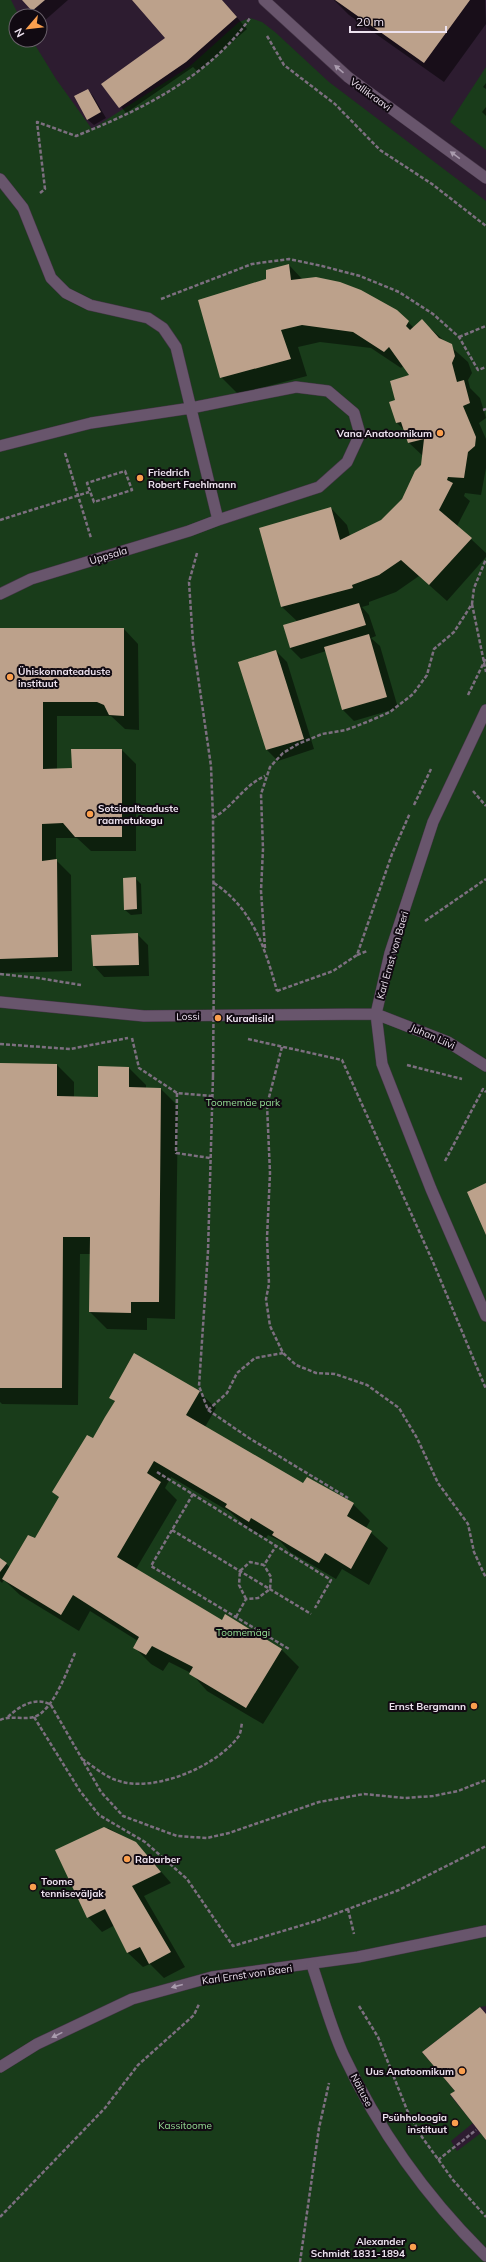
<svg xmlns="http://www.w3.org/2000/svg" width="486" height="2262" font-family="Mulish,sans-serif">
<rect width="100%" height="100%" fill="#2d1c30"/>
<path fill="#193c1a" d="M0,0H11L19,16H16V40H32L56,79L92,129L189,67L239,22L250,18L262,22L275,32L329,82L486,201V2006L480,2007L422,2052L455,2091L450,2095L473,2123L451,2141L457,2151L481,2133L486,2140V2262H0Z
M486,67V150L450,122Z"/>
<path fill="#0007" d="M23,0H68L43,22Z
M133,0H222L247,29L198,72L193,67L126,113L103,84L167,38Z
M334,0H485L486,24L444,82L349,15Z
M486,83V89L483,87Z
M88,90L93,96L106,118L94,125L88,120L75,97Z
M486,107V116L482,112Z
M289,265L303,280L396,310L414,328L422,321L468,362L472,373L468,380L470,388L480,398L486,418L479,423L486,439V468L481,495L465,493L464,496L470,501L457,526L486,553V557L447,601L419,576L396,592L369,602V605L362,607L369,615L376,636L371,638L380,646L398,708L354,721L343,710L326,651L301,659L290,648L284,626L298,622L282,607L331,508L347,525L350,536L381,521L403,499L422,465L423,456L408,442L405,431L397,423L396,400L410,376L403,366L401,368L371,348L320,342L298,347L307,376L238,394L221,377L267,280Z
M0,629H124L138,644L139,730L125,729L111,716H57V770L73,769L122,750L136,764V851H91L77,838H56V860L71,875L72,971L0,973Z
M276,651L287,662L314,749L278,761L267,750L240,663Z
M135,878L141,884L142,914L131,915L125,910Z
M137,934L148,945L149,976L104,977L94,966L92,936Z
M0,1064L57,1065L74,1082V1098H99L129,1068L146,1085V1089H161L178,1106L175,1319L147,1318V1330L107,1329L90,1312L91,1254H80L78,1405L2,1404L0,1402Z
M199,1392L216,1408L205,1427L303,1485L353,1504L370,1521L366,1528L388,1548L369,1585L342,1569L336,1579L290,1552L280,1541L268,1535L266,1538L243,1524L230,1512L171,1477L165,1488L177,1500L136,1569L223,1621L225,1615L282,1650L299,1667L263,1724L207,1691L191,1673L169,1662L163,1671L151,1664L134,1647L138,1641L90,1611L79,1631L20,1595L4,1580L2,1583L0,1581V1559L10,1567L35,1540L60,1498L53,1492L93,1439L115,1402L111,1397Z
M108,1828L136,1843L171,1883L144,1896L185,1967L164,1978L150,1964L143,1967L128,1953L115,1925L102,1932L88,1917L105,1830Z"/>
<path fill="#bca18b" d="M22,0H45L32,11Z
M132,0H222L237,17L186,62L119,108L101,84L165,38Z
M335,0H470L424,63Z
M88,89L101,112L87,120L74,96Z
M289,264L291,280L316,277L340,282L361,290L397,310L409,321L406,326L410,330L422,319L439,338L452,344L455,356L452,363L457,382L464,380L470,403L463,406L476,437L475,446L468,452L464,478L448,477L447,480L453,483L439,510L472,538L429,585L401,560L379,575L352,585L353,588L281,607L259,528L331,507L340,540L381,520L402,499L415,471L421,465L424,439L408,443L401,422L396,423L389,402L395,400L390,381L409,375L389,347L384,352L353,332L302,325L281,330L291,359L220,378L198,300L266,279V270Z
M359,603L366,625L290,648L283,625Z
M0,628H124V716L109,715L104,705L97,702H43V769L72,768L71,749H122V837H75L63,823L42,824V861L57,859L58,957L0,959Z
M369,634L387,697L342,710L324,647Z
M276,650L304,739L266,750L238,662Z
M136,877L137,909L124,910L123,878Z
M138,933L139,965L93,966L91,935Z
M0,1063L57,1064V1096L98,1097V1066L129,1067V1087L161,1088L159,1302H131V1313L89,1312L90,1237H63L62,1388H0Z
M486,1183V1235L467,1192Z
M134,1353L200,1391L186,1415L303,1483L307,1477L354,1503L347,1516L372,1531L351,1569L325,1553L319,1563L272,1535L274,1532L251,1518L249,1522L225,1507L227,1504L154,1461L147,1473L161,1482L117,1557L222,1620L225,1614L282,1649L246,1708L189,1674L193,1667L152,1646L146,1655L133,1648L139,1637L73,1595L61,1615L2,1579L28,1535L35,1538L59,1497L52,1492L87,1435L93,1438L105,1417L115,1401L109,1398Z
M0,1558L7,1563L0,1572Z
M104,1827L136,1842L161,1872L132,1886L171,1952L149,1964L140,1947L127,1953L105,1909L87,1918L55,1850Z
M480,2007L486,2014V2140L450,2094L455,2091L422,2052Z"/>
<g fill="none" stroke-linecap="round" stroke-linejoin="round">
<defs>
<path id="service" d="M0,179L23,208L51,278L66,293L90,305L148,318L163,328L176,347L218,520
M0,446L91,423L191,408L296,387L328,391L354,413L360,434L347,462L319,487L218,520L189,531L31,579L0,594"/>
<path id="minor" d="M264,0L348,77L486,178
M486,710L433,822L390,953L376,1014L382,1064L431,1189L486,1316
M0,1002L144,1016L376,1014L448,1042L486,1066
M0,2067L37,2044L132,1999L212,1977L358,1957L486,1931"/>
<path id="tertiary" d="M312,1965C322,1994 330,2025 343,2054C378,2129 427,2198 486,2256"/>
</defs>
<use href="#service" stroke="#453647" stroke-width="12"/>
<use href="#minor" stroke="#453647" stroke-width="12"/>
<use href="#tertiary" stroke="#453647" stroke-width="12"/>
<path stroke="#7d6f80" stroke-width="2.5" stroke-dasharray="4 2" stroke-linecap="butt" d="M267,36L284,65L335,104L380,150L432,184L486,226
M40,193L45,189L37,122L76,136C141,110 209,77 250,18
M161,299L252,264L289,259L322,266L360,276L399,292L433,314L459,337L478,370L486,367
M459,337L486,326
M483,410L486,409
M65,453L91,538
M125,471L132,490L94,502L87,483Z
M0,520L89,492
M197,553L189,582L193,642L211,766L213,818L214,960
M472,604L486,672
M468,695L486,658
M473,791L486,806
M414,805L431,769
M213,818C233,807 244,785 265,776
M214,883C253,909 265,948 277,991
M425,921L486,879
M265,948L261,891L263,849L261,794L270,767L283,753L298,744L322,734L346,730L367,722L390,712L413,694L427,675L434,649L454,632L472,604L474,588L486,559
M357,955L367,951
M0,974L38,978L81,985
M277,991L333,971L357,955L392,854L410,813
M132,1038L139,1068L177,1093L213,1096
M248,1039L342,1060L433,1262L486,1389
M0,1044L70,1049L128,1038
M282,1047L267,1105L270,1173L267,1238L269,1284L266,1299L270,1326L283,1353L296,1365L316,1373L335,1374L367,1385L399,1408L417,1438L438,1483L468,1524L474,1552L486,1578
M407,1065L462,1079
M213,1076L208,1251L199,1386L208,1410L249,1438L348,1498
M177,1093L176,1153L210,1158
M445,1161L483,1089L486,1092
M208,1410L227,1393L237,1373L255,1358L283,1353
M157,1472L331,1580L315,1608
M193,1494L151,1566L289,1649
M172,1530L311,1614
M246,1599L239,1585L240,1571L250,1562L264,1565L276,1546
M236,1617L246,1599L258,1598L270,1589L271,1577L264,1565
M8,1717C19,1706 36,1696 51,1705L101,1792L123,1816L177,1836L207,1838L229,1833L319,1802L364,1794L405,1798L433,1796L458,1791L486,1780
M34,1717L80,1791L99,1815L145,1842L187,1879L233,1946L316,1921L399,1890L486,1846
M0,1720C11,1715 22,1720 34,1717C53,1711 67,1671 75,1653
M82,1759C93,1766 104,1776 116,1780C152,1794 216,1767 238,1737C241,1734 241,1727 242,1723
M348,1909L354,1934
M359,2006L378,2037L407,2110L422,2137L453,2180L486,2217
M438,2160L476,2130
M0,2217L105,2108L138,2065L194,2015L199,2004
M300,2262L319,2128L329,2083"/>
<use href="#service" stroke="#68556c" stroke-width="11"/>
<use href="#minor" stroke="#68556c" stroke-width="11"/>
<use href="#tertiary" stroke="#68556c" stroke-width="11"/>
<path stroke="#7d6f80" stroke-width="2.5" stroke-dasharray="4 2" stroke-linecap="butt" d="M213,1076L214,960"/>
</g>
<defs><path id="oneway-solid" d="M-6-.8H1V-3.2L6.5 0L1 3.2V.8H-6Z"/></defs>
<g fill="#aa9cae">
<use href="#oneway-solid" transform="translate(339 69) rotate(-139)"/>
<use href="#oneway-solid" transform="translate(455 155) rotate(-144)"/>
<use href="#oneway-solid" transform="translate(177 1986) rotate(165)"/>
<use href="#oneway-solid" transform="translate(57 2035) rotate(154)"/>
</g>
<g fill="#fa9f4e" stroke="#110a12" stroke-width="1.5">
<circle cx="440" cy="433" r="4"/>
<circle cx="140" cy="478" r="4"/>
<circle cx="10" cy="677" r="4"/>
<circle cx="90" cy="814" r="4"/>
<circle cx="218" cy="1018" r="4"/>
<circle cx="474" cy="1706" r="4"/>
<circle cx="127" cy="1859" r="4"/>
<circle cx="33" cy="1887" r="4"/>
<circle cx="462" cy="2071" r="4"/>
<circle cx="455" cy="2123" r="4"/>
<circle cx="413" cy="2247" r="4"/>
</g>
<g text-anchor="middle" stroke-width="4" stroke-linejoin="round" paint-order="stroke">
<g font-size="10" fill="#ede2ef" stroke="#110a12">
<text transform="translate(371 94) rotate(36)" y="4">Vallikraavi</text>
<text transform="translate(108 555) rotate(-17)" y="4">Uppsala</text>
<text transform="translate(392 955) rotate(-74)" y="4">Karl Ernst von Baeri</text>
<text transform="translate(188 1016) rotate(-1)" y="4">Lossi</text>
<text transform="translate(433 1036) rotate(24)" y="4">Juhan Liivi</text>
<text transform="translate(247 1974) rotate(-8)" y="4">Karl Ernst von Baeri</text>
<text transform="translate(362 2090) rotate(62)" y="4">Näituse</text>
</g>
<g font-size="10" font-weight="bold" fill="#ede2ef" stroke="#110a12" text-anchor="start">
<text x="432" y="437" text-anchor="end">Vana Anatoomikum</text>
<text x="148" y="476">Friedrich<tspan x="148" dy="12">Robert Faehlmann</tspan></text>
<text x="18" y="675">Ühiskonnateaduste<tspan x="18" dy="12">instituut</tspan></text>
<text x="98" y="812">Sotsiaalteaduste<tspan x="98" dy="12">raamatukogu</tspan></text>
<text x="226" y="1022">Kuradisild</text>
<text x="466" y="1710" text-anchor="end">Ernst Bergmann</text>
<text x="135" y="1863">Rabarber</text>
<text x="41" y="1885">Toome<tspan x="41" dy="12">tenniseväljak</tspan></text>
<text x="454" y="2075" text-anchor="end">Uus Anatoomikum</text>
<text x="447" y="2121" text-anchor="end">Psühholoogia<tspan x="447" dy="12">instituut</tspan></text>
<text x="405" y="2245" text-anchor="end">Alexander<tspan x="405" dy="12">Schmidt 1831-1894</tspan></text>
</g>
<g font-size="10" fill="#94de94" stroke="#110a12">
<text x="243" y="1106">Toomemäe park</text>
<text x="243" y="1636">Toomemägi</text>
<text x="185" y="2129">Kassitoome</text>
</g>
</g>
<g transform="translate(28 28) rotate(242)"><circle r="19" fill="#110a12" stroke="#69606a"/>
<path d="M0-3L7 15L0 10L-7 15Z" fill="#fa9f4e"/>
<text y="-6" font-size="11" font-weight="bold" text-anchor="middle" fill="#ede2ef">N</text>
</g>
<path d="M350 26v6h96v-6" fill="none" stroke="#ede2ef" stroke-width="2"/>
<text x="356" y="26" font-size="12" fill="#ede2ef" stroke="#110a12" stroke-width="3" paint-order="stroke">20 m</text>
</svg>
